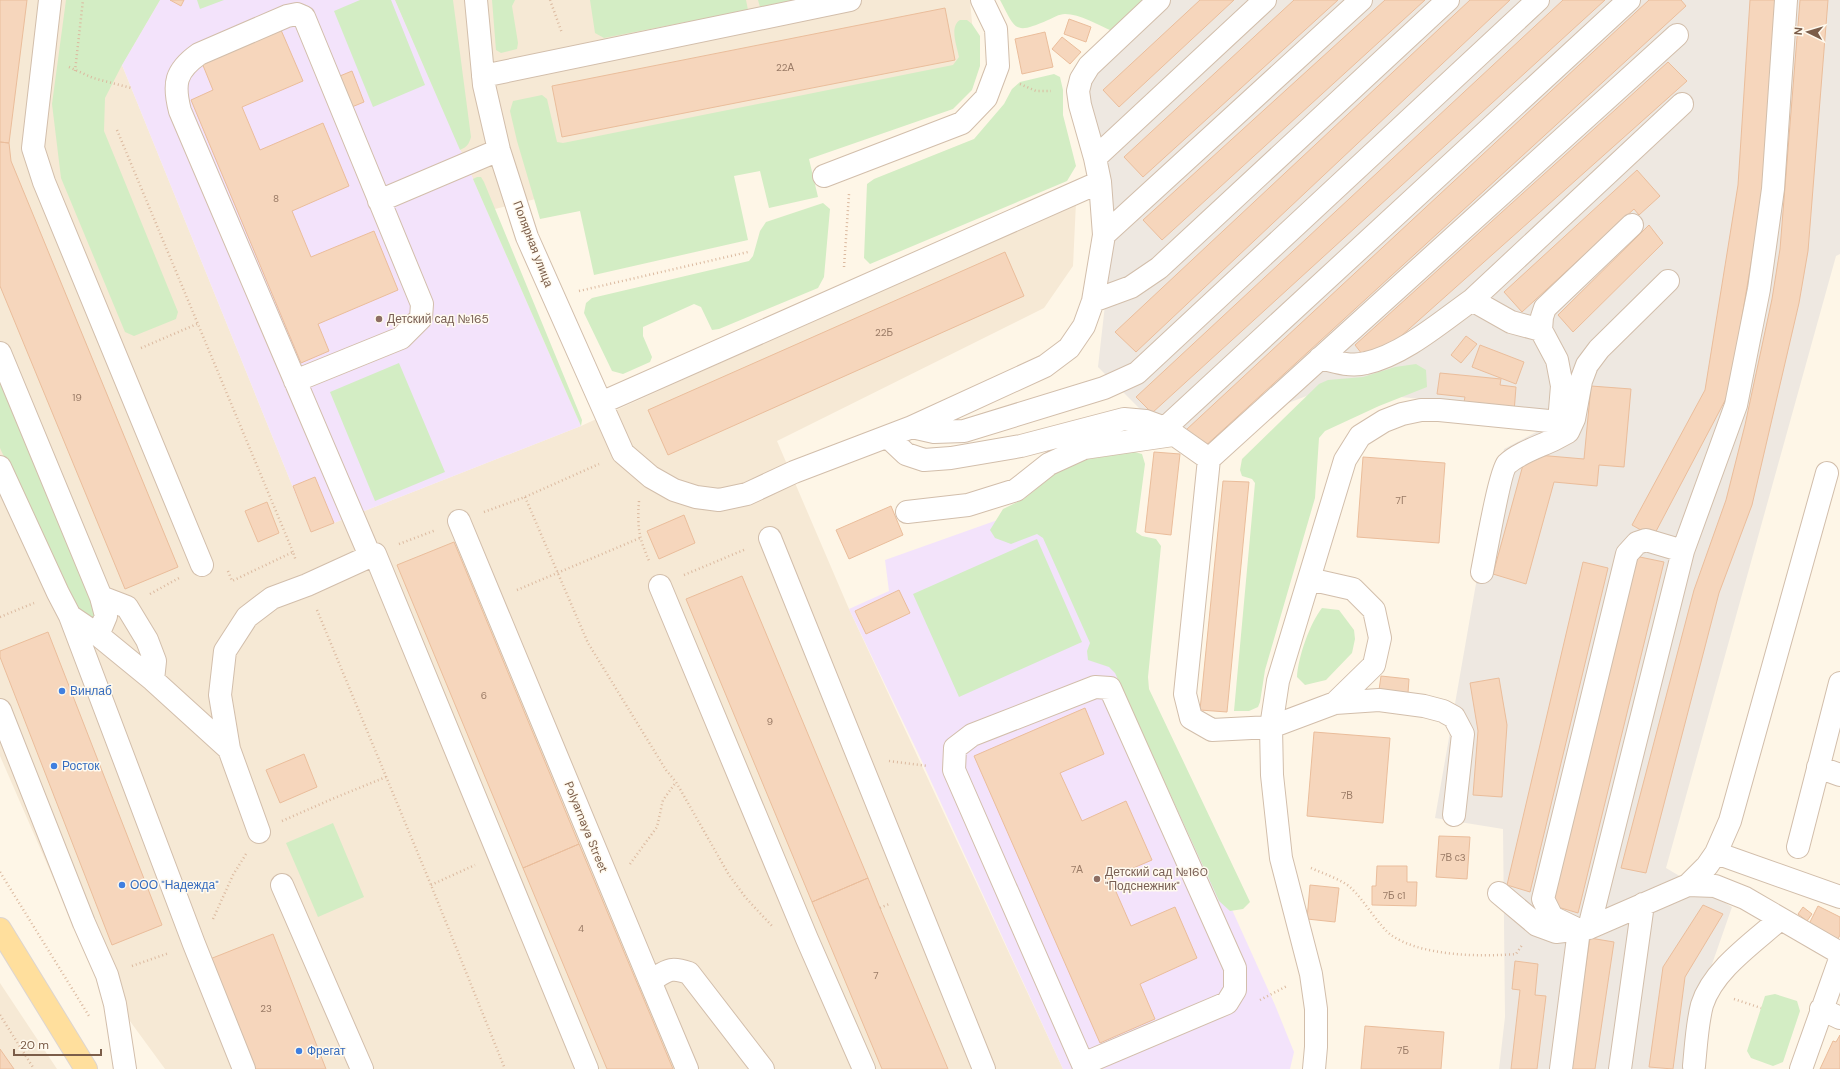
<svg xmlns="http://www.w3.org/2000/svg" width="1840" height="1069" font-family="'DM Sans',sans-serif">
<rect width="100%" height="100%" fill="#fef6e7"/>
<path fill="#f6e9d5" d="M0,0H160L122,65L311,532L581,426L1076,202L1073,266L1044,308L777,441L849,609L1063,1069H165L94,972L0,756Z
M395,0H970L975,57L935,101L487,211Z
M0,983L57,1069H0Z"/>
<path fill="#eee8e1" d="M1171,0H1840V254L1836,256L1666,868L1732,907L1703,990L1684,1069H1499L1505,1017L1503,829L1435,818L1481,555L1504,449L1540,430L1547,410L1322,390L1247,419L1193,462L1098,367L1113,234L1087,92L1095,72Z"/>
<path fill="#f3e3fb" d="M160,0H395L581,426L311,532L122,65Z
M1048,502L1275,1005L1294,1052L1290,1069H1063L919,755L849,609L889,591L885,560Z"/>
<path fill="#d3edc4" d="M66,0H160L122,65L105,98L104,131L178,312L176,319L134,336L125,332L61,178L52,104Z
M197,0H224L200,9Z
M360,0H391L425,85L373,107L334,11Z
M395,0H453L471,137C469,144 467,147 460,150Z
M492,0H515L512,6L518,43L517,49L501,53L496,50Z
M590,0H746L748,10L604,38L595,33Z
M758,0H795L760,7Z
M1000,0H1143L1112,31C1098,25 1080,14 1065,14C1059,14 1053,18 1048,20C1014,35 1016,30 1000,0Z
M960,20H967L972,24L980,36V66L972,90L953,109L809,159L818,197L769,208L760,171L734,176L748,240L594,275L580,211L540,219L517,141L510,111L513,101L542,95L547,99L557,142L563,143L953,65L959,57C957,46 949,27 960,20Z
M1054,74L1060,77L1063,90V115L1076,166L1067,181L870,264L864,258L867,184L874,179L974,139L1004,104L1012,89L1020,82Z
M477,177H481L484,182L582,420L581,426L473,179Z
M823,203L830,209L824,277L818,288L719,329L712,330L701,307L694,304L643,327V336L652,357L650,362L623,374L612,371L584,313L586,303L592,298L749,261L753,256L760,231L766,222Z
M399,363L445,472L375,501L330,392Z
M1416,364L1426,370L1427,387L1379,406L1325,431L1319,438L1315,498L1265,670L1260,702L1258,707L1249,711H1234L1255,483L1252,479L1242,476L1240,470L1242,459L1319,384L1328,380L1363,377L1395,367Z
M0,373L97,612L93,620L78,609L64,588L0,448Z
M1131,451L1142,454L1145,464L1136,532L1142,536L1156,539L1161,546L1148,677L1149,689L1250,902L1243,909L1230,911L1219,901L1115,673L1109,667L1088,660L1087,651L1090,643L1043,538L1037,534L1011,544L995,538L990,530L1003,509L1024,499L1056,473L1086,458Z
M1037,539L1082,642L959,697L913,594Z
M1322,608L1339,610L1354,630L1355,639L1352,653L1326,680L1305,685L1297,677C1298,657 1310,623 1322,608Z
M333,823L364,897L318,917L286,843Z
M1775,994L1797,1001L1800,1011L1783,1062L1773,1066L1751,1058L1747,1051L1765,996Z"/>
<path fill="#f6d6bc" stroke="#eabd9b" d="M0,0H27L9,143L0,142Z
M170,0H184L181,6Z
M1200,0H1234L1119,107L1103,90Z
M1294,0H1338L1143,177L1124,157Z
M1385,0H1425L1162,240L1143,220Z
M1470,0H1510L1136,352L1115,332Z
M1563,0H1605L1152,413L1136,397Z
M1649,0H1681L1686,6L1202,449L1186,430Z
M1750,0H1775L1764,187L1729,393L1653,537L1632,525L1705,390L1738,185Z
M1800,0H1828L1808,251L1799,303L1752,505L1719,593L1646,873L1621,868L1694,590L1726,500L1745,425L1772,299L1780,249Z
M945,8L955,60L562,137L552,86Z
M1069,19L1091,27L1086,42L1064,34Z
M281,30L303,81L242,107L260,150L323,123L349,186L292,211L311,257L374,231L398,290L318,324L329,351L301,363L191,100L213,90L202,63Z
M1045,32L1053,67L1022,74L1015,39Z
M1062,37L1081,52L1070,64L1052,49Z
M1668,62L1687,81L1391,345L1362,354L1355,345Z
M352,71L364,102L347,109L335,78Z
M0,142L9,143L11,161L178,567L125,589L0,286Z
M1637,170L1660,196L1639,215L1634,209L1522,312L1504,292Z
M1649,225L1663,243L1573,332L1558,315Z
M1005,252L1024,296L668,455L648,410Z
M1466,336L1477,344L1461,363L1451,355Z
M1480,345L1524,362L1516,384L1472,367Z
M1440,373L1501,379L1500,385L1516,387L1514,412L1464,402L1465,397L1437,394Z
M1591,386L1631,389L1624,467L1599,465L1597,486L1554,482L1526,584L1493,574L1526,454L1584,459Z
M1154,452L1180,454L1171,535L1145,532Z
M1363,457L1445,463L1439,543L1357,537Z
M315,477L334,523L311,532L293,486Z
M1223,481L1249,482L1227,712L1200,710Z
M267,502L279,533L258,542L245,511Z
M891,506L903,535L849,559L836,530Z
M684,515L695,543L659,559L647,531Z
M454,542L579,844L523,868L397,565Z
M1635,556L1664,562L1578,913L1551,905Z
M1583,562L1608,568L1530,892L1507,885Z
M742,576L868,878L812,902L686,599Z
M899,590L910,613L866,634L855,611Z
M48,632L162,925L112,945L0,657V651Z
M1381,676L1409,679L1408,693L1379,690Z
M1499,678L1507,725L1502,797L1473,795L1478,731L1470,683Z
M1085,708L1104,754L1060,773L1082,821L1126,801L1152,860L1110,878L1131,926L1175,907L1197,958L1140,984L1155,1019L1100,1043L974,756Z
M1314,732L1390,738L1383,823L1307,816Z
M304,754L317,787L280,803L266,770Z
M1439,836L1470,837L1467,879L1436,877Z
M579,844L627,959L673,1069H607L523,868Z
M1377,866H1407V882H1417L1416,906L1372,905V886H1376Z
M868,878L880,908L948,1069H882L825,933L812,902Z
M1310,885L1339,888L1335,922L1307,919Z
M1703,905L1723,914L1685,977L1673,1069L1649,1067L1663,967Z
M1818,906L1840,917V935L1838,939L1809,924Z
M1803,907L1812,914L1807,921L1798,914Z
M273,934L326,1069H254L210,959Z
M1590,938L1614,942L1595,1069H1570Z
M1515,961L1538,964L1535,995L1546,996L1537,1069H1511L1520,990L1512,989Z
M1365,1026L1444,1032L1441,1069H1361Z
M1840,1035V1069H1820L1833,1041L1836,1042Z
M0,1049L14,1069H0Z"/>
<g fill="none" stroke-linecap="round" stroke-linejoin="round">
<defs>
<path id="minor" d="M50,0L33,148L44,182L202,565
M476,0L484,85L499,150L527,237L623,453L651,477L674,490L696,497L719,500L747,494L794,472L912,427L934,432L964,431L1104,388L1137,373L1538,0
M483,76L850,0
M1095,158L1265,0
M824,176L962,123L986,98L998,66L996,29L982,0
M379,201L499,150
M1104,235L1361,0
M1472,300L1682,104
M1093,301L1131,287L1159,268L1448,0
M1541,330L1542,317L1545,308L1632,225
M0,353L101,597L106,616L98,635
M295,381L401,338L421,318L422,304L304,17L297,14L287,16L199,54C175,71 173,84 180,111L370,556
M601,403L1100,182
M912,427L1045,366L1069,348L1084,326L1093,301L1104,235L1100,182L1095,158L1080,105L1078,91L1081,79L1089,66L1159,0
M1165,428L1629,0
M888,437L906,454L924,460L951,458L1021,446L1124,419L1146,421L1165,428L1209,459L1677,35
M1553,440L1568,432L1574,419L1581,381L1587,365L1599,349L1668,281
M1209,459L1185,694L1191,718L1212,730L1271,727L1335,703L1379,700L1424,706L1443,711L1454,717L1463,734L1454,815
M0,467L58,593L70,616L98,635L153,680L229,749
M1827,473L1730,821L1716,853L1840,897
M907,512L968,505L1016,490L1049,464L1084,448L1173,435
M459,521L650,981C667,971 669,966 689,973L763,1069
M770,538L984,1069
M1482,572C1485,557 1500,471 1507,464C1519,453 1538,447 1553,440L1557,427
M1309,579L1353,589L1374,610L1380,638L1374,665L1335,703
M660,586L807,939L864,1069
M101,597L127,607L147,640L155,661L153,680
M70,616L194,944L244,1069
M0,710L84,923L107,975L115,1004L125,1069
M1818,767L1840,775
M259,832L229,749L220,695L225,651L247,617L272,598L307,585L375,554L587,1069
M1798,847L1840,683
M282,885L362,1069
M1688,885L1707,866L1716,853
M1499,893L1537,925L1556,932L1589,928L1688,885L1715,886L1745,898L1840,953
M1589,928L1683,551L1736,405L1759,289L1773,189L1786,0
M650,981L687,1069
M1821,1009L1840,1018
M1083,1064L1227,1003L1235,990V968L1110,688L1095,687L972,735L955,748L954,770L1085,1069
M1694,1066C1696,1046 1697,1024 1702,1005C1713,970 1753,943 1780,919
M1314,1069L1316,1047V1009L1311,974L1281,858L1272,775L1271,727L1278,681L1345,460L1360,436L1384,421L1402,414L1421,410H1439L1559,422L1562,386L1557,360L1541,330L1511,322L1472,300C1441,322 1403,355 1366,363C1351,367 1335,362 1320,358
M1561,1069L1579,930L1552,917L1543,899L1627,554L1637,543L1646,540L1683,551
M1620,1069L1643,904
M1801,1069L1840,959"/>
<path id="major" d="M0,929L86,1069"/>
</defs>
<use href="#minor" stroke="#d2beab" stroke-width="24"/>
<use href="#major" stroke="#ddd5d0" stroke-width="24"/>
<path stroke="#dbb99f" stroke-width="2.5" stroke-dasharray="1 3" stroke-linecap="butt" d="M550,0L562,33
M69,67L93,78L131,88
M75,71L83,0
M1020,84L1036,91H1051
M117,130L293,552
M844,267L849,194
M579,291L748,252
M141,348L197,324
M525,497L588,643L666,770L676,782L729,875L746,898L772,926
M639,501C637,529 639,538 650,563
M484,512L525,497L599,464
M399,544L436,530
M228,571L232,581L293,552L296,561
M684,575L746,549
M517,590L640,538
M150,594L179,578
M317,610L431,885L505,1069
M0,617L34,603
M889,761L928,766
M282,821L332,799L386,777
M630,864L657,827L663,800L676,782
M1311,868C1322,873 1343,880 1351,888C1364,900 1379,926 1391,935C1421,956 1479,957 1516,954L1522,945
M0,872L89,1016
M431,885L475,865
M880,908L889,904
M213,919L233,875L246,854
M132,966L169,953
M1734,999L1761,1008
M1260,1000L1287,986
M0,1015L34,1069"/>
<use href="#minor" stroke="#fff" stroke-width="22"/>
<use href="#major" stroke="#ffdf9d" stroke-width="22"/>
</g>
<g fill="#8d6e63" stroke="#fffaef" stroke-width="1.5">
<circle cx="379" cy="319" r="4"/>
<circle cx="1097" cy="879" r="4"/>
</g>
<g fill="#3f7fe0" stroke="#fffaef" stroke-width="1.5">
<circle cx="62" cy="691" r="4"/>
<circle cx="54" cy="766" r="4"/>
<circle cx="122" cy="885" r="4"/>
<circle cx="299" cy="1051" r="4"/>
</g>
<g text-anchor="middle" stroke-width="3" stroke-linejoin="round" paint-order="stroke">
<g font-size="10" fill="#9a7b66">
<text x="785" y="71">22А</text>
<text x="276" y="202">8</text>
<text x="884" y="336">22Б</text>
<text x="77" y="401">19</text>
<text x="1401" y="504">7Г</text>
<text x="484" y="699">6</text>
<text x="770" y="725">9</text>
<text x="1347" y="799">7В</text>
<text x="1453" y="861">7В с3</text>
<text x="1077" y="873">7А</text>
<text x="1394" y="899">7Б с1</text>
<text x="581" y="932">4</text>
<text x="876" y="979">7</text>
<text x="266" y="1012">23</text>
<text x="1403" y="1054">7Б</text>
</g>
<g font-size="12" fill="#7b5d49" stroke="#fffaef">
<text transform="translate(533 244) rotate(69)" y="4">Полярная улица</text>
<text transform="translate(586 827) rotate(68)" y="4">Polyarnaya Street</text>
</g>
<g font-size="12" fill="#785e54" stroke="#fffaef" text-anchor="start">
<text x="387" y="323">Детский сад №165</text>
<text x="1105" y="876">Детский сад №160<tspan x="1105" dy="14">"Подснежник"</tspan></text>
</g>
<g font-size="12" fill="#366cbe" stroke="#fffaef" text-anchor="start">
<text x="70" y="695">Винлаб</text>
<text x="62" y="770">Росток</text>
<text x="130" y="889">ООО "Надежда"</text>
<text x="307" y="1055">Фрегат</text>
</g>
</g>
<g transform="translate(1808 32) rotate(275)" stroke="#fffaef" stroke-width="3" paint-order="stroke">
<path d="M0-3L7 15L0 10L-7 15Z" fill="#7b5d49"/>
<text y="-6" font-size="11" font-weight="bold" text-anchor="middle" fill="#7b5d49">N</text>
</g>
<path d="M14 1049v6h87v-6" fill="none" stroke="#7b5d49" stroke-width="2"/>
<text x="20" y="1049" font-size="12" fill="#7b5d49" stroke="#fffaef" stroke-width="3" paint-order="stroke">20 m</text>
</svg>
